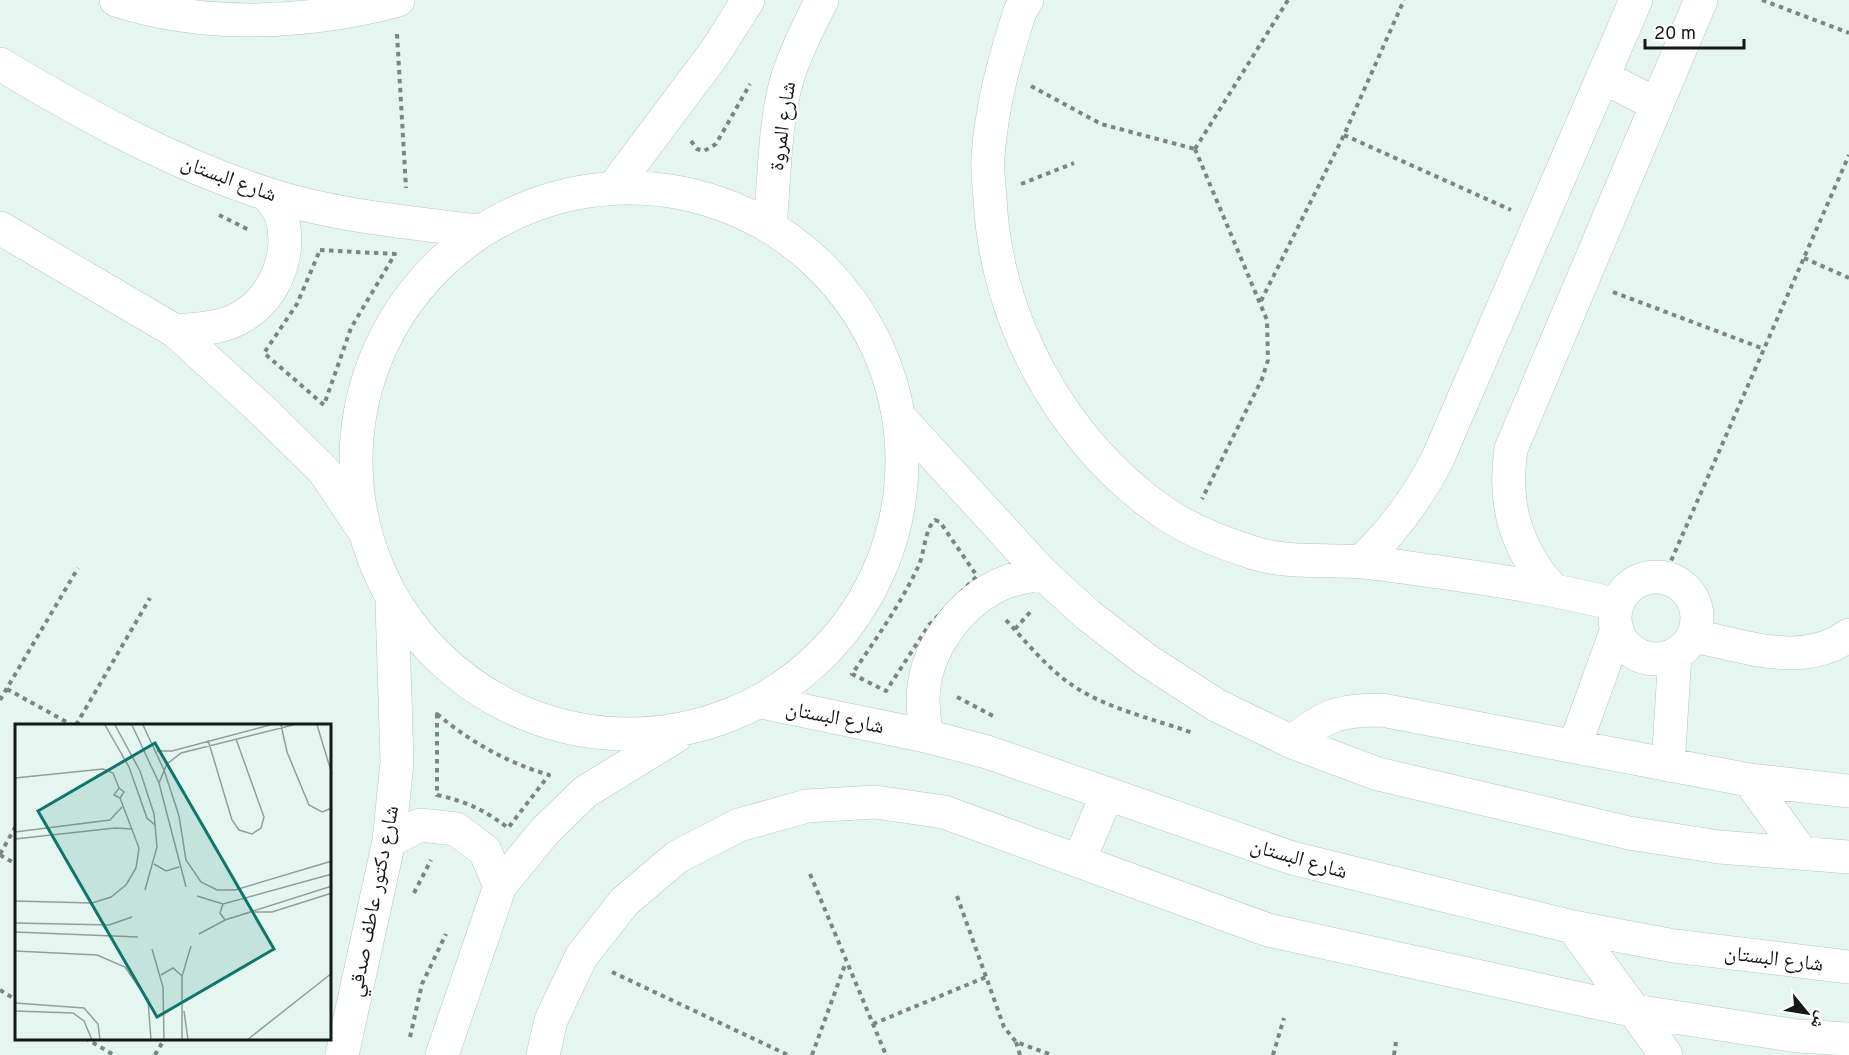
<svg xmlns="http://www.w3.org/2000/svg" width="1849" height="1055" font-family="Overpass,'Noto Naskh Arabic',sans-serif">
<rect width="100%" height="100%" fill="#e5f6f1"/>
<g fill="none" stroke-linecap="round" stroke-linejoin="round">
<defs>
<path id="minor" d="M116,0C206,29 308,24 398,0
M1027,0L1020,11C1004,62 992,103 988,157C987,170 989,185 990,198C996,320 1061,439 1160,510C1188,530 1222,543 1254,553C1290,564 1326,559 1362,562C1388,564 1414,569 1439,572C1501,581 1556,589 1617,605
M0,64C85,115 172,163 267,194C334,216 408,222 478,231
M1603,77L1656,104
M615,186L716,51L748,0
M356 461a273 273 0 1 1 546 0a273 273 0 1 1-546 0Z
M770,224C775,176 774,122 788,76C797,49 809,25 822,0
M0,228L175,331L261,409L324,471L360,525
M175,331C197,329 223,329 243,316C276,296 293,252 281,215C278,208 272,201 268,195
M900,418L1042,573L1088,615L1145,659L1216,705L1292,742L1378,774L1629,833L1719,847L1849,857
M1361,562C1393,531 1418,498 1438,458L1636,0
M1615 618a41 41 0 1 1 82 0a41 41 0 1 1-82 0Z
M1551,588C1515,547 1503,503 1511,449L1701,0
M1694,636C1745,646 1803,669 1849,635
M761,702L926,736L987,752L1292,858L1573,927L1674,946L1849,967
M926,736C925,724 923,711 923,699C924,649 961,600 1006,582C1017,578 1030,576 1042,573
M1292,742C1326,715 1338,710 1382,710L1749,780L1849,791
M1575,745L1617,629
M1668,765L1675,655
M1749,780L1801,852
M389,841L420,825L456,829L485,851L500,886
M1079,861L1107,794
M1573,927L1666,1055
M342,1055L389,841L397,762L392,602
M442,1055L500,886L544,832L585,792L676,736
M543,1055L551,1020L581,957L624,902L677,857L739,825L807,806L875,802L944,812L1268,930L1635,1011L1797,1036L1849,1039"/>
</defs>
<use href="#minor" stroke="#b5c6c1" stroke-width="34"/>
<path stroke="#7b8683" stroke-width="4" stroke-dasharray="4.5 4.5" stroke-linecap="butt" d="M1762,0L1849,33
M397,34L406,188
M1031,86L1101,124L1195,149
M1344,135L1511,210
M691,141L697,149L704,151L716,144L750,84
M1195,149L1267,320L1268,360L1262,379L1202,499
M1195,149L1288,0
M1021,184L1074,163
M219,215L249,230
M320,250L395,254L351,328L324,405L264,353L297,304Z
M1804,258L1849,278
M1613,292L1764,349
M1261,301L1344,135L1404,0
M935,520L940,522L977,576L929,625L886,691L852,674C876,639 900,605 918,567C925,553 924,530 935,520Z
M1664,577L1849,155
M1006,620C1027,643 1047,668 1072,685C1107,709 1154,719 1193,733
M1015,629L1032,610
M7,689L72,725
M957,697L995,717
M0,700L78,568
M437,714C472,743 506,762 549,775L508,828C485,810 465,801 437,795Z
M76,725L150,598
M0,854L16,826
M0,855L16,864
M810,874L886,1055
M414,893L431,860
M957,896L1004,1027L1016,1042L1052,1055
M612,972L788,1055
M0,990L16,1000
M873,1024L986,977
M410,1037L422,984L446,934
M85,1038L114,1055
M1016,1042L1020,1055
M155,1055L165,1038
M812,1055L846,962
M1273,1055L1284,1018
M1394,1055L1396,1042"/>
<use href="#minor" stroke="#fff" stroke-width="33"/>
</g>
<g text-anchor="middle" stroke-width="5" stroke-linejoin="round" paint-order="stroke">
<g font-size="21" fill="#131917" stroke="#fff">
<text transform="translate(782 126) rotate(-82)" y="7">شارع المروة</text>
<text transform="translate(229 178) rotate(20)" y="7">شارع البستان</text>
<text transform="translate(835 717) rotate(11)" y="7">شارع البستان</text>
<text transform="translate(1299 858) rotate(16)" y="7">شارع البستان</text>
<text transform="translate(373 901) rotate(-79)" y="7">شارع دكتور عاطف صدقي</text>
<text transform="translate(1774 958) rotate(7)" y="7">شارع البستان</text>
</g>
</g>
<g transform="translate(15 724)">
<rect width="316" height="316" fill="#e5f6f1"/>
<path fill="none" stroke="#919e9a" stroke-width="1.5" d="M90,1L114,43L132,94L141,102M100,1L125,47L139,90L142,123L130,166M117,1L144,59L171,163M128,1L149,46L164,92L171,136L186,158L202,166H220L317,137M266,1L272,28L294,81L307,88L317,84M302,1L317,50M193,16L217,96L224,106L237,110L246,104L249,93L221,15M142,27H157L255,1M0,54L88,45L98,49L104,64M144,59L152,40L166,29L278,1M0,108L95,96L107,83M0,115L100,104L117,105M139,140L151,147L164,143M182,172L208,180L317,150M0,177L77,179L96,173L111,161L121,144L124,124L105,74L99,71L104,64L109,68L105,74M208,180L205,189L210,196M240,188H257L317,169M0,199L94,201L117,193M0,208L123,213M184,210L210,196L317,162M137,225L148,263L149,316M0,227L82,231L110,243L133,276L136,316M146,251L158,244L167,252M0,279L69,284L83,300L85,316M0,287L58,289L69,297L77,316M169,287L173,316M167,316V252L176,222M232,316L317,249"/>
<path fill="#0f766e" fill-opacity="0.15" stroke="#0f766e" stroke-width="3" d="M140,19L259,225L142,293L23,87Z"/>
<rect width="316" height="316" fill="none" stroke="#131917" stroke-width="3"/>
</g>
<g transform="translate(1807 1013) rotate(120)" stroke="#ffffff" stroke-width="4.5" paint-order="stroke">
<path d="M0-4.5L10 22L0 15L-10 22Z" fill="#131917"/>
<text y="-9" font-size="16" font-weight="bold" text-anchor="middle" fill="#131917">ش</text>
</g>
<path d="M1645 39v9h99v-9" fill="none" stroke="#131917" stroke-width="3"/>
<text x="1654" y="39" font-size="18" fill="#131917" stroke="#ffffff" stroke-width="4.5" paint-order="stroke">20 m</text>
</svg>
